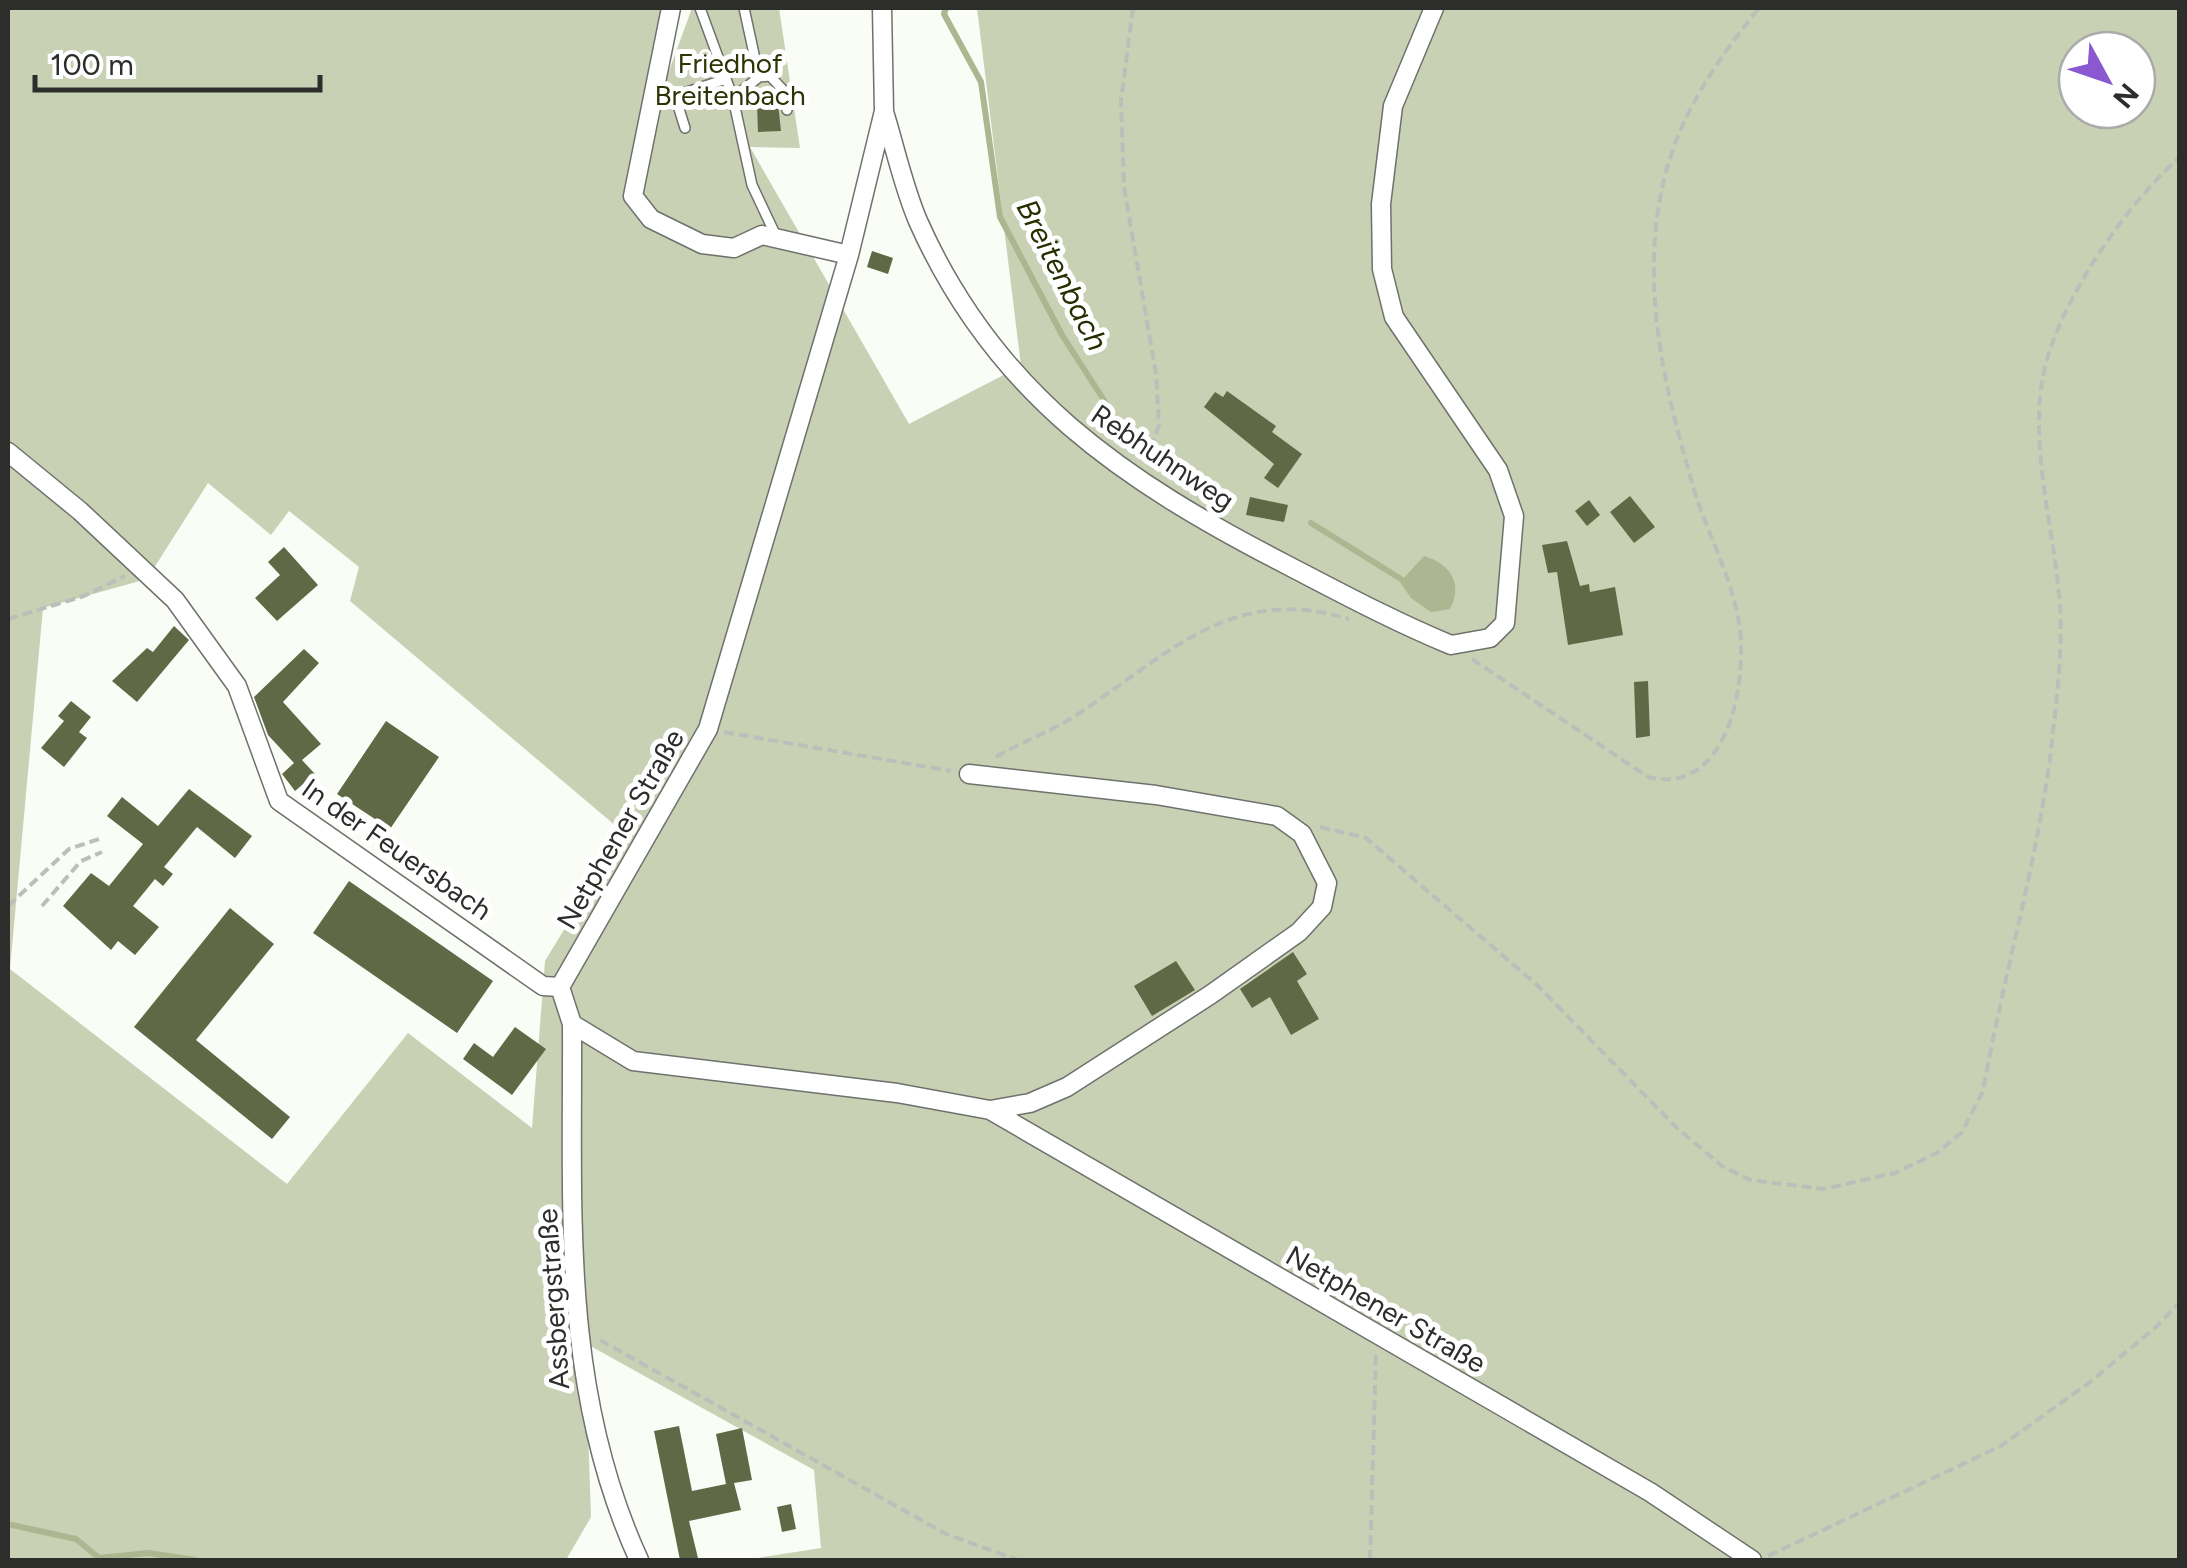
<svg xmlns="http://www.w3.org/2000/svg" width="2187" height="1568" font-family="Figtree,sans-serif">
<rect width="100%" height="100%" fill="#fafcf6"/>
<path fill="#c9d1b5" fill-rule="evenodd" d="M8,8H663L630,178L692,8H779L800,148L750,147L909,424L1021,366L977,8H2179V1560H745L821,1548L814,1470L585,1343L591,1517L566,1560H8ZM2077,50H2137V110H2077ZM208,483L271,535L289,511L359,567L350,601L623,832L545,961L532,1128L408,1033L287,1184L10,969L43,608L147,579Z"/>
<path fill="#acb690" d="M1424,556C1451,564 1463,584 1450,609L1431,612L1411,598L1400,582Z"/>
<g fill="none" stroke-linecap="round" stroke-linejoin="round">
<path stroke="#acb690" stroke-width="6" d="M946,8L944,14L981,82L1000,217L1062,335L1129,439
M1311,523L1401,579
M12,1525L76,1539L99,1558L148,1553L195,1560"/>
</g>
<path fill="#606945" d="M778,103L781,131L758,132L757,104Z
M872,251L893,258L888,274L867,267Z
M1227,391L1276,426L1272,432L1302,454L1278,488L1264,478L1274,464L1204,407L1215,392L1223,397Z
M1630,496L1655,527L1634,543L1610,512Z
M1250,497L1288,505L1284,522L1246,515Z
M1589,500L1600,515L1587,526L1575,511Z
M1567,541L1580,586L1589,584L1590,592L1615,587L1623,635L1568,645L1557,572L1548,573L1542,545Z
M284,547L318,585L277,621L255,598L280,575L268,562Z
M174,626L189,640L137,702L112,681L147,648L153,652Z
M304,649L319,663L283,702L321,744L302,760L315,774L295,791L282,774L294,763L268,735L254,697Z
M1648,681L1650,736L1636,738L1634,682Z
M71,701L91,717L79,732L87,738L64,767L41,748L64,721L58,716Z
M386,721L439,757L390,829L337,794Z
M189,789L252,836L235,858L197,827L164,867L173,874L163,886L155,879L133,906L159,927L135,955L118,941L111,950L63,906L91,873L109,886L143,844L107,816L122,797L158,826Z
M349,881L493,981L457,1033L313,933Z
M230,908L274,944L196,1040L290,1117L272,1139L134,1027Z
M1293,952L1307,974L1297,981L1319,1019L1291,1035L1270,997L1252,1008L1240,989Z
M1176,961L1195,990L1152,1016L1134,986Z
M515,1027L546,1049L512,1095L463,1059L474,1043L493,1057Z
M679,1426L692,1491L726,1484L716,1434L742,1428L752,1480L734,1483L741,1510L689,1521L698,1558L685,1560H680L654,1431Z
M791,1504L796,1529L782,1532L777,1507Z"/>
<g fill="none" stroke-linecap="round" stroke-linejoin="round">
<defs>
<path id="service" d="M700,8L733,98L752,185L776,236
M744,8L759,77
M733,98L759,77L770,76L786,93L787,110
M685,128L675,96L726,79"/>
<path id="minor" d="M671,8L633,196L651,219L702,244L734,248L762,235L849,255
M882,8L884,111L849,255L708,729L560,987L572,1024L633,1061L897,1093L990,1110L1650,1492L1752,1560
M884,112C895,147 903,186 918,221C995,395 1124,481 1287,565C1341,593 1395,622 1451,645L1490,638L1505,623L1514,516L1498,470L1394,317L1382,269L1381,204L1393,106L1434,8
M8,452L80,511L175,600L237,686L279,801L543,986L560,987
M969,774L1156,795L1277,816L1302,834L1327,883L1322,907L1299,932L1210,995L1067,1087L1030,1103L990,1110
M572,1024C573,1209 560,1388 639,1560"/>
</defs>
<use href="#service" stroke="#6f716c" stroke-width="12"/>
<use href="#minor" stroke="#6f716c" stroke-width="21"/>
<path stroke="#bcbeb9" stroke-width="4" stroke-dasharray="10 5" stroke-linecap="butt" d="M1133,8L1121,100L1124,187L1156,374L1159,425L1146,462
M8,619L84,596L125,576
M1472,659L1648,777C1721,795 1743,702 1741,645C1740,590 1708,538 1693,486C1672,414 1652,336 1654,261C1656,154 1694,89 1759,8
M724,732L951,771
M996,757C1025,740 1056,730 1084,710C1172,651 1234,584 1349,619
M1320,827L1366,838L1537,985L1677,1128L1722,1166L1750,1180L1824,1189L1895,1173L1937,1153L1962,1132L1983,1091C2003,977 2037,864 2051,750C2056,704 2063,651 2060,606C2055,534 2032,459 2041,388C2050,313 2124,206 2180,157
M8,906L69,849L99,839
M42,906L81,861L102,852
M600,1340L946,1534L1018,1560
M1768,1556L2001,1446L2090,1382L2156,1327L2180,1302
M1370,1560L1376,1355"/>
<use href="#service" stroke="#fff" stroke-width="9"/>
<use href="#minor" stroke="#fff" stroke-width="18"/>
</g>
<g text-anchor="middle" stroke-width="10" stroke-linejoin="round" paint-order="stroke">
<g font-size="28" fill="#2b3405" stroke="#fff">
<text x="730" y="73">Friedhof<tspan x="730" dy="32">Breitenbach</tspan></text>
</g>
<g font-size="28" fill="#2d2e2c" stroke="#fff">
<text transform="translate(1163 457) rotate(34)" y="10">Rebhuhnweg</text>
<text transform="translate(620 829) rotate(-60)" y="10">Netphener Straße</text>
<text transform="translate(397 849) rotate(35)" y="10">In der Feuersbach</text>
<text transform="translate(553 1299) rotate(-94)" y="10">Assbergstraße</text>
<text transform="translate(1386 1309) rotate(30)" y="10">Netphener Straße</text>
</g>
<g font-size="30" font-style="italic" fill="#262f00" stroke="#fff">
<text transform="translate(1062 275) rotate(63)" y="10">Breitenbach</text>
</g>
</g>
<rect width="2187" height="1568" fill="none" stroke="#2d2e2c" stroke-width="20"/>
<g transform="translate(2107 80) rotate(130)"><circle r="48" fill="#ffffff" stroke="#ababab" stroke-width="2.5"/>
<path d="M0-8L18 38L0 25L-18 38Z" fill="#8a58d0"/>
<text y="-15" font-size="28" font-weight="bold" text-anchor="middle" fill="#2d2e2c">N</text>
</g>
<path d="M35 75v15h285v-15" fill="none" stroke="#2d2e2c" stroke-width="5"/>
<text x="50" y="75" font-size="30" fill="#2d2e2c" stroke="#ffffff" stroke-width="8" paint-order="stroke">100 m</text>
</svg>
